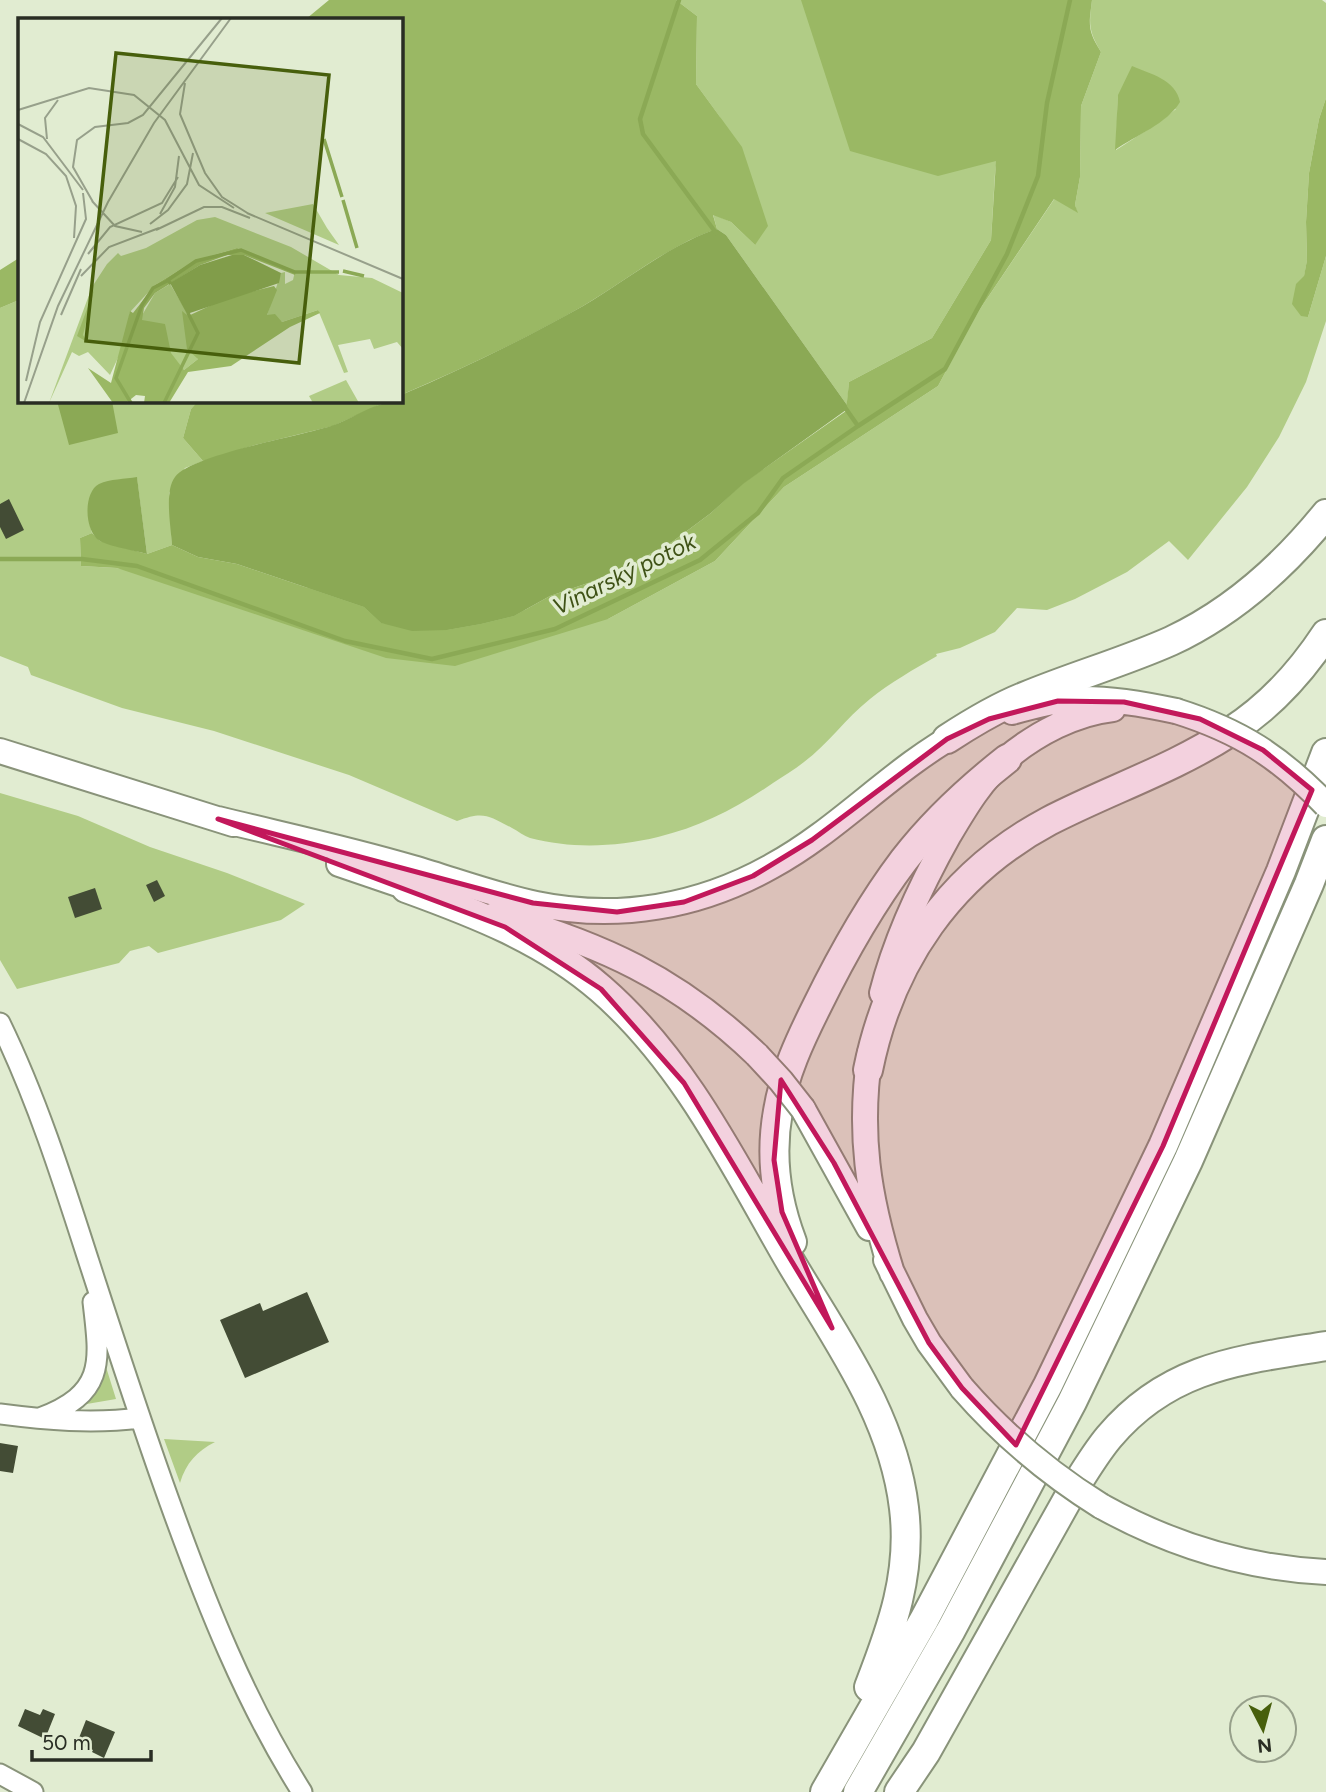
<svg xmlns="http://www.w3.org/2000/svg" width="1326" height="1792" font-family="Figtree,sans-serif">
<rect width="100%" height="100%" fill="#e1ecd1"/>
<path fill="#b1cc86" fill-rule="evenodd" d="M676,0H870L1011,50L995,173L991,240L932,338L849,382L847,405L726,235L717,229L713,214L731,222L755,245L720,117L696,84L697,16Z
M1092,0H1322L1326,3V98L1319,119L1309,173L1306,222L1307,260L1304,277L1308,317L1326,256V321L1306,382L1279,437L1247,487L1188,560L1169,541L1127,572L1075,599L1047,610L1017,608L995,632L960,648L936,654L937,656C914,669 890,683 870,699C846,718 828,744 804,762C794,770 783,776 773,783C737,808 700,827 658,837C616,847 572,849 530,838C524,836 518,831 512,828C488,815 483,811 457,821L349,775L214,731L122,708L31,675L28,667L0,656V308L19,300V401H198L191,409L183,438L203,461L185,468L169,493L172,545L147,554L137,478L111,481L89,522L92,533L80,538L81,566L116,568L608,619L715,561L784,487L938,386L978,312L1055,198L1077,212L1075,205L1080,177L1081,106L1101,52C1088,30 1089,24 1092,0ZM1118,95L1176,109L1161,121L1116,150Z
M0,793L78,816L150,847L227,873L305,904L281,920L158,953L149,946L130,951L119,963L17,989L0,960Z
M106,1367L116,1399L81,1405L103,1376Z
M164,1439L215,1442C197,1451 186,1463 180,1483Z"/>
<path fill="#9ab864" d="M329,0H676L697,16L696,84L742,147L768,226L755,245L731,222L713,215L717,229C671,244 625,281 583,306C524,340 463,368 401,395V19H306Z
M801,0H1092C1089,25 1087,30 1101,52L1081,106L1080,177L1075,205L1078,213L1054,199L978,312L938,386L784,487L715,561L608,619L455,666L386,658L117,568L81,566L80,538L92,533L100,541L147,554L172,545L198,557L237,564L364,607L381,623L447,630L481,624L514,616L550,596L591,582L632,564L672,542L711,513L742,484L846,411L849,382L932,338L991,240L996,161L938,176L850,151Z
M1132,66C1151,74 1176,80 1180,102C1167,124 1136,135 1115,150L1118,95Z
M1326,98V256L1308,317L1301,316L1292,304L1296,284L1304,276L1307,260L1306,222L1309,173L1319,119Z
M19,258V300L0,308V270Z
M198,401H388L333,426L255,445L203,461L183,438L191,409Z"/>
<path fill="#8ba955" d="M717,229L726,235L847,405L846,410L743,484L711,513L672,542L632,564L591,582L550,596L514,616L481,624L447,630L412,631L381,623L364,607L237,564L198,557L172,545C171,527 164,491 175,477C191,455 300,436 331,426C355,418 375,401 401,401V395C463,369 524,339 583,306C624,282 672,243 717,229Z
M57,401H112L118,433L69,445Z
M137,477L147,554C137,551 108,546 100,541C84,532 83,492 99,484C110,479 125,479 137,477Z"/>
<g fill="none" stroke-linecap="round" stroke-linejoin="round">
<path stroke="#8ba955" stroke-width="4.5" d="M679,0L640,119L643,134L716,233
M858,426L945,369L1007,254L1038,176L1047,103L1070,0
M0,559H82L137,566L345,641L432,659L555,629L700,560L758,513L783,478L858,426L844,406"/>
</g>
<path fill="#434c35" d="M9,499L24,530L6,539L0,527V504Z
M157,880L165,896L154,902L146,885Z
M95,888L102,909L75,918L68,897Z
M307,1292L329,1342L245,1378L220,1320L260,1303L263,1311Z
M0,1443L18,1446L13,1473L0,1471Z
M25,1709L40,1715L43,1709L55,1714L45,1739L18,1726Z
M86,1720L115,1732L104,1758L92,1752L93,1750L77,1743Z"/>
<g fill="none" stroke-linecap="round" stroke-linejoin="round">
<defs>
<path id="minor" d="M0,1023C37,1099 63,1181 89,1262C115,1342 141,1423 170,1503C206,1603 245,1702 302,1792
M0,1414C46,1420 93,1424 140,1418
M40,1418C106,1393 100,1362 93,1302
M0,1774L33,1792"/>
<path id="major" d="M1012,712C1033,706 1055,700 1077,699C1110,698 1144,704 1176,711
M0,751L233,824
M218,819C283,835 349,849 413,868C454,880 494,895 536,904C618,921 699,907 772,866C840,829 893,768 962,731
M339,864L424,893
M496,914C601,944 677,978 757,1055
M882,993C896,937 921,885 949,835C965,808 982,779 1007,758C1036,734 1075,713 1113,709
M870,1053C858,1133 868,1196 892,1273
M803,1109L869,1228
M886,1260L915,1319L929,1343L962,1388
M1101,1506C1171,1545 1246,1568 1326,1572"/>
<path id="highway" d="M947,739C973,722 998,707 1026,696C1074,676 1124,662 1171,641C1233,612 1283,567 1326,514
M406,888C475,913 545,940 601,989C685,1062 735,1166 790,1261C836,1339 893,1415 904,1508C912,1573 892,1628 869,1687
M868,1070C890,961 950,874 1049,821C1109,790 1173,769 1230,732C1269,707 1301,672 1326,634
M792,1242C776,1200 770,1155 778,1111C784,1074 800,1040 817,1006C842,955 870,905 904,860C934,821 969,789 1007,759
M825,1792L924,1620L1048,1385L1163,1146L1281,871L1326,753
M858,1792L951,1630L1072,1402L1188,1161L1309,884L1326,840
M899,1792L926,1752L1070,1495C1082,1476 1094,1455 1109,1437C1169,1366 1240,1360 1326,1346"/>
</defs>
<use href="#minor" stroke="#89937a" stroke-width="23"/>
<use href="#major" stroke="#89937a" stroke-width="28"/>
<use href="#highway" stroke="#89937a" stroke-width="32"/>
<use href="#minor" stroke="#fff" stroke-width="19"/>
<use href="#major" stroke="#fff" stroke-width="24"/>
<use href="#highway" stroke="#fff" stroke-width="28"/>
<defs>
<path id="major-bridge" d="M1176,711C1240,731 1280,757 1326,805
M757,1055L781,1081L803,1109
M962,1388C1003,1435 1048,1473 1101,1506"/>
</defs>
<use href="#major-bridge" stroke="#89937a" stroke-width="28" stroke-linecap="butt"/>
<use href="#major-bridge" stroke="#fff" stroke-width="24"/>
</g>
<path fill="#c2185b" fill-opacity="0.2" stroke="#c2185b" stroke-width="5" stroke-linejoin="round" d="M1058,701L1124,702L1200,719L1263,750L1312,790L1163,1146L1016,1445L962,1388L929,1343L834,1163L781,1080L774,1160L782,1212L832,1328L684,1083L601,989L505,927L218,819L533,903L617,912L684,902L753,876L812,840L947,739L989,719Z"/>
<g text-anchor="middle" stroke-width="7" stroke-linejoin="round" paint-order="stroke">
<g font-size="23" font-style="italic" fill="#3f5216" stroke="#e1ecd1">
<text transform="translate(624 574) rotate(-26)" y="8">Vinarský potok</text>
</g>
</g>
<g transform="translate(18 18)">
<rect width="385" height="385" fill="#e1ecd1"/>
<path d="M295,186L309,210L321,227L247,195ZM197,199L273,229L321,257L354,260L385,275V331L379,324L356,331L352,321L320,327L330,354L326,355L300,292L264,304L249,297L263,255L267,254V266L275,262L277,253L219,230L176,243L137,267L112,294L105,329L92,357L70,334L61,338L54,334L31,385L74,269L89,246L100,235L103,238L128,230L179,202ZM152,266L170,296L171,320L180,341L166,352L119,306L137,275ZM328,362L341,385H295L291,378Z" fill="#b1cc86"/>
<path d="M219,230L278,253L277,257L226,237H209L182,247L137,275L126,290L124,302L147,306L153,335L166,352L180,341L169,331L164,293L170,298L211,279L256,268L259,272L249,297L257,296L264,304L300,292L302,295L272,309L213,348L170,354L151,385H126L127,378L118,377L108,385H95L70,350L93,365L112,293L115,295L137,267L176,243ZM76,272L65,317L69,324L59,318Z" fill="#9ab864"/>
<path d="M214,237H226L263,255L261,265L169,296L152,265L182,247Z" fill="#8ba955"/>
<path fill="none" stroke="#8ba955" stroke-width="3.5" d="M306,121L324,179M325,182L339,230M325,253L346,258M153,266L150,262L178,243L223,232L277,254H321M113,385L98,360L124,287L135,270L149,263M146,385L180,315L170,295"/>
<path fill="none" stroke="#97a08b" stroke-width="2" d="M167,65L162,96L187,155L204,179L231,196M0,92L71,70L116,77L147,102L181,167L216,190M0,106L25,119L65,172M0,121L28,136L48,158L58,188L56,220M29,121L27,100L40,82M74,183L97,208L124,214M75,184L55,149L59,122L77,109L110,105L125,97L204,0M229,195L385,261M142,196L157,169L161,138M132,206L150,192L169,166L175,135M138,212L186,189H204L232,200M70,236L92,209L144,185L160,159M63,258L91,229L141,210M43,297L63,251M8,363L22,304L68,201L65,175M6,385L40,288L90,184L136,105L213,0"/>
<path fill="#475f0c" fill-opacity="0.15" stroke="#475f0c" stroke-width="3.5" d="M98,35L311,57L281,345L68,323Z"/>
<rect width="385" height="385" fill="none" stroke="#292d23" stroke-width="3.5"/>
</g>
<g transform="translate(1263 1729) rotate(174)"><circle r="33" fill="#e1ecd1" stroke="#97a08b" stroke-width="2"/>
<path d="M0-5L12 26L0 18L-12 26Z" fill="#475f0c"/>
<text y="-10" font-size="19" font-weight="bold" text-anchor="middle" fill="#292d23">N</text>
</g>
<path d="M32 1750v10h119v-10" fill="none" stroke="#292d23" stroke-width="3.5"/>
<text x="42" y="1750" font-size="21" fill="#292d23" stroke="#e1ecd1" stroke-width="5" paint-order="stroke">50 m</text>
</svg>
